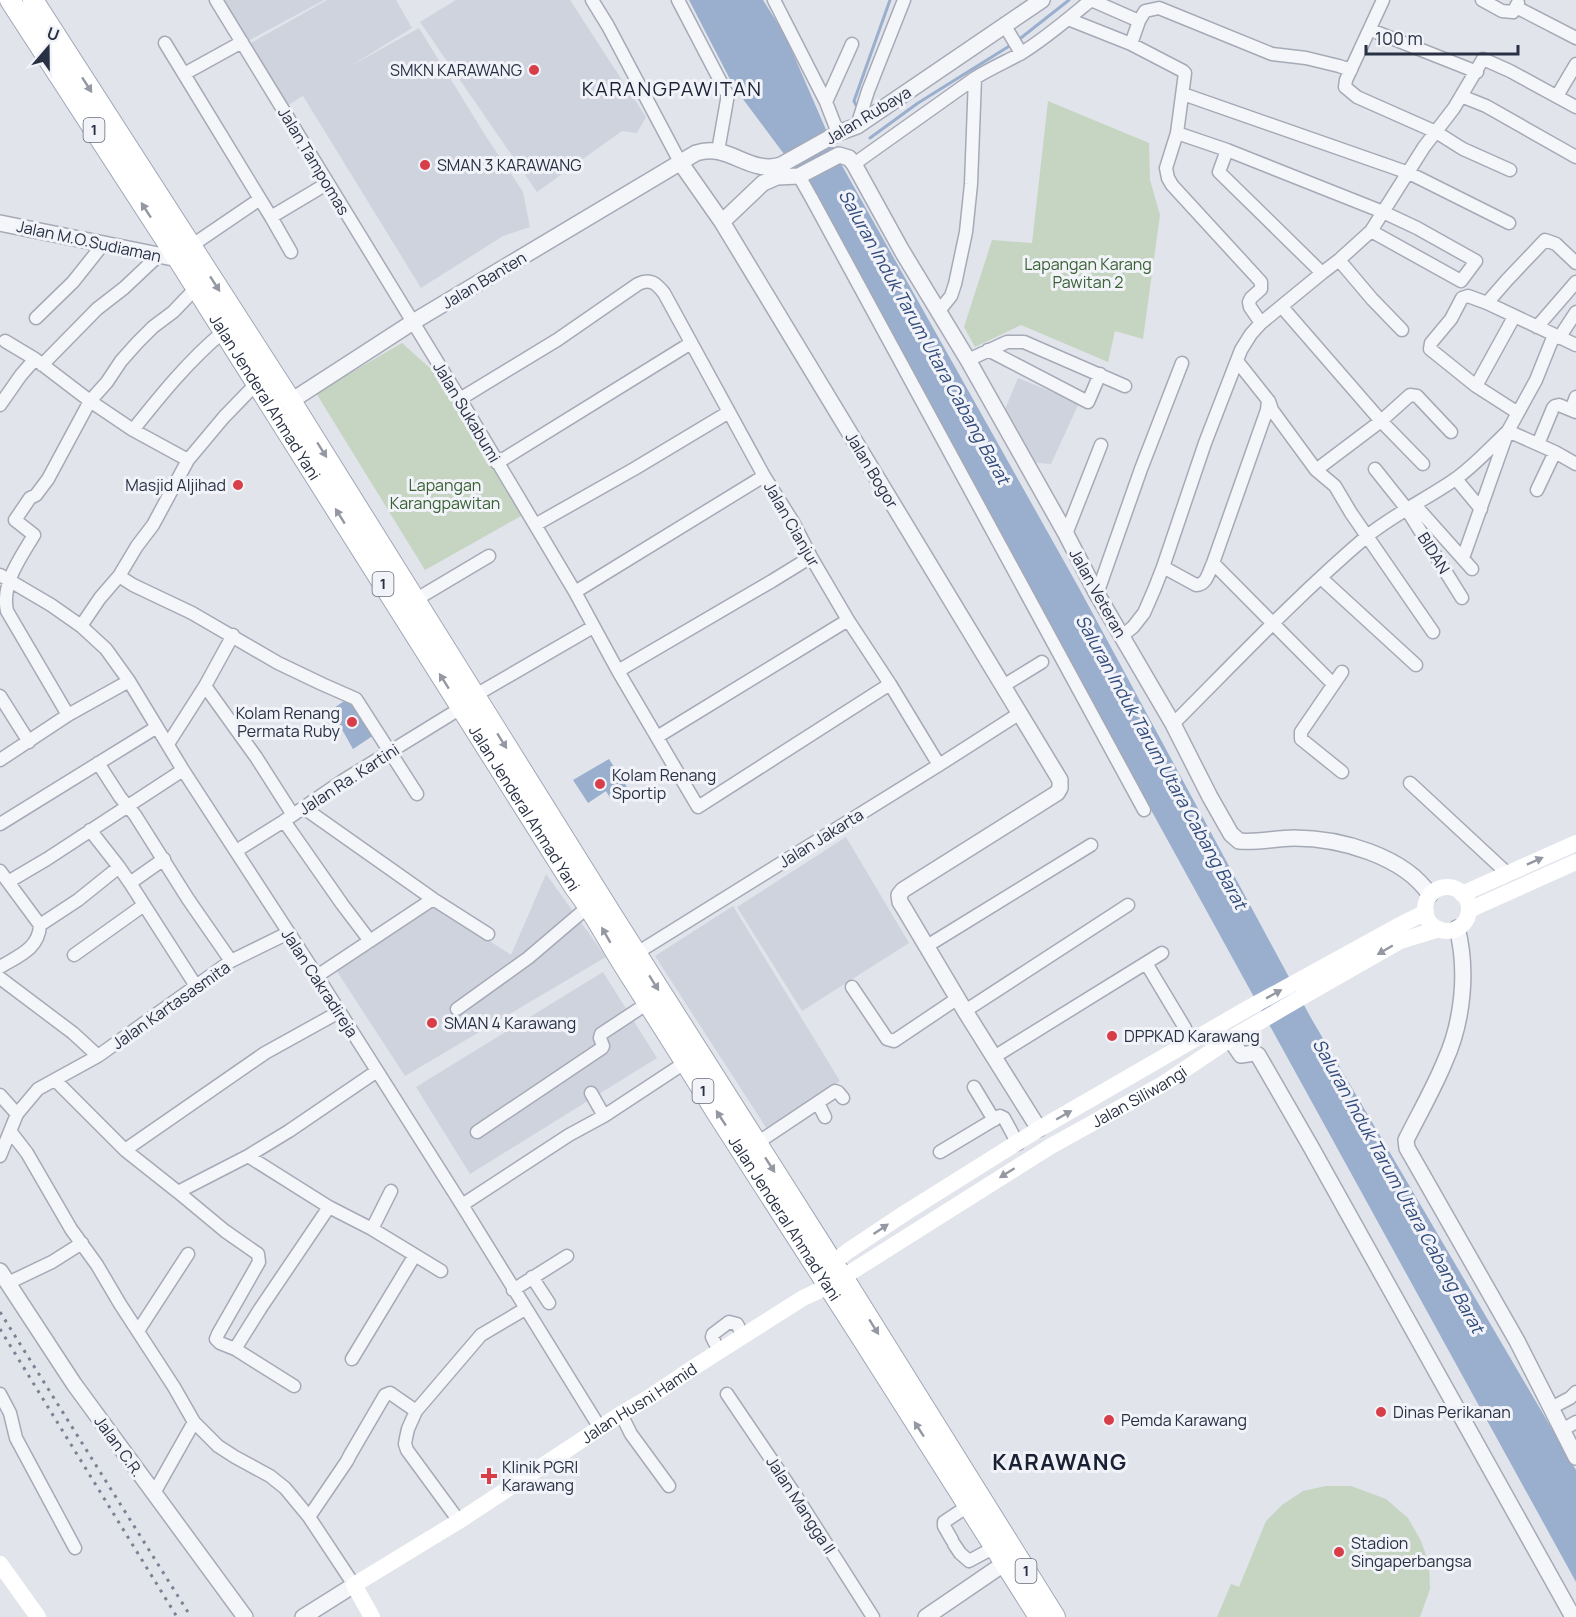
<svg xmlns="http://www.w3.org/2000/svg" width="1576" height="1617" font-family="Manrope,sans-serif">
<rect width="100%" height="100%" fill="#e1e4eb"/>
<path fill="#cfd3dd" d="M224,0H324L248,41Z
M327,0H396L412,28L349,67L419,28L487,138L523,192L530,227L503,236L421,288L303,96L288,105L251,43Z
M456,0H570L646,117L637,133L622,131L537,192L420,22Z
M1018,378L1079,403L1051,464L1029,462L1003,414Z
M846,837L909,943L802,1011L737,907Z
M546,874L606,957L405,1076L336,970L433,904L511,955Z
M733,906L840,1081L767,1129L655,956Z
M603,972L657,1058L470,1174L416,1087Z"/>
<path fill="#c5d5c2" d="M1048,101L1149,143L1150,180L1160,215L1143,339L1115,331L1108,362L1021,325L975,347L964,327L992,240L1032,243Z
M402,343L431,369L506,483L521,516L425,570L316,393Z
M1326,1486H1351L1386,1499L1408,1518L1421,1541L1427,1558L1429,1561L1430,1589L1420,1617H1217L1231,1584L1239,1587L1266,1521L1282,1505L1303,1491Z"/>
<path fill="#9aaecd" d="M689,0H763L785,35L840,162L1079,588L1311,1018L1576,1470V1582L807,185L734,87Z
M350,697L374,735L353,749L331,710Z
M609,759L627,787L610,798L606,791L588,803L573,780Z"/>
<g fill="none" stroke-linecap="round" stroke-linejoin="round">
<path stroke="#9aaecd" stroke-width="3" d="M1017,41L1069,0
M856,105L854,101L890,0
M870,138L918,103L1011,45"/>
<defs>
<path id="minor" d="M216,0L460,399L575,592L618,671L698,807L890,684
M592,0L608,26L680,162
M678,0L727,94V100L718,151
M774,0L826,102L838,133
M1091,0L1139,21
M1383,0L1346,80L1345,87L1357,97L1436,132L1463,149L1510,170
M1482,0L1502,11L1513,12L1518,3
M1516,7L1576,38
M1068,19L1131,44L1183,71L1185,73L1177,133L1166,168L1168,178L1172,185L1261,282V289L1251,298L1249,302L1250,307L1261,323
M1005,26L1021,53
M1371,30L1477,72
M165,43L271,217L291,252
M1131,44L1139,21L1145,11L1159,8L1272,54L1306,58L1339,66L1351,70
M184,74L242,42
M1183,94L1409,173L1509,223
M1461,96L1486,106L1576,157
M1557,96L1576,64
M826,102L852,44
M857,126L868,91L904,0
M1177,133L1227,150L1383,212L1417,228L1476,261L1461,281L1371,231
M1227,150L1219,172L1322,273
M854,164L975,78C989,69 1005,62 1020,54C1045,39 1068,19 1091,0
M799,176L812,199L1144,810
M271,217L328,183
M191,246L260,199
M1339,260L1372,299L1402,330
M1487,303L1507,280L1545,240L1556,244L1576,263
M1282,307L1381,421L1423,464
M938,312L951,296L955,284L966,232L971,184L975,78
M36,318L73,282L104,243
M1537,327L1576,282
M1559,338L1576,312
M5,341L35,359
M988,350L1088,402L1100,374
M968,360L1007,342H1024L1125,386
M42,365L97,309L124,288L158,256
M1476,386L1514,317
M460,399L557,340L638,284C650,278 656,283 664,293L764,476L793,522L811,557L848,620L890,684L939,765
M1269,401L1272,410L1316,470
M0,405L21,375L35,359L90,401L133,430L188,460
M1571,410L1576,397
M1518,413L1476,386L1430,349L1431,343L1451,319L1462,298L1468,296L1487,303L1576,345
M133,430C160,396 189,360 223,332
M1538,444L1553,408L1555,406L1559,405L1576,412
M497,463L691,343
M1375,469L1406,508L1462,598
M1456,479L1481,509
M1537,490L1555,452
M1415,505L1472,569
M535,525L634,469L729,412
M1066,534L1101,445
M1463,558L1508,431L1536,380L1554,335
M1213,563L1333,684
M1163,567L1196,585C1207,585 1209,571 1213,563L1267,410L1268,400L1237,361
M0,575L51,605L81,626L106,649L129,681L183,770L317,976L462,1205L600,1428
M119,576L133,585L192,613L278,663L322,684L356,699L417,794
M1321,578L1416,665
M575,592L764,476
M1097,594L1141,469L1182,363
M415,600L489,556
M81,626L100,598L119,576L137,546L153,525L188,460L224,417L256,384
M1433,632L1351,513L1335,486L1316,470L1381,421L1410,395L1417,396L1451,432
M1122,636L1133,627L1144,613L1154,590L1163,567L1205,443L1241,350L1251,334L1261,323L1322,273L1339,260L1371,231L1424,147L1454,108L1483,59L1510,71L1576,107
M618,671L772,581L811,557
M1342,672L1301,732V739L1342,772
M205,686L256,757L293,815
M1003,686L1042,662
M0,696L29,742
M474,696L593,627
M68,715L7,611C1,583 21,557 34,535L15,520L30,498L36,495L48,479L90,401L107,382L121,361L137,343L153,327L173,312L196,288
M1173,724C1236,661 1298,595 1366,537C1394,514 1425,500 1454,480C1473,467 1491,447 1508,431L1555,452L1576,464
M657,737L848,620
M168,744L205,686L233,635
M0,760L68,715L129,681
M98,763L120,797L135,815L188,899L231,961
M1410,783L1508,874
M304,808L433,899L488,934
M284,821L342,904L370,941
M0,824L157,727
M90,830L119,867L130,883L164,859
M236,851L284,821L344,780L461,708
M0,871L40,925C39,949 18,956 0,967
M8,882L47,859L183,770
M130,883L196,986
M40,925L78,900L119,867
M927,946L1091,845
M74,955L144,905
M632,956L939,765L1020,713
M1146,963L1185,1028
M317,976L433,899
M0,978L73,1033L98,1056
M852,987L887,1039L894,1041L958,998
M457,1009L528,958L589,906
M965,1011L1128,905
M994,1057L1162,953
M55,1080L125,1150L178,1192L225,1231L258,1254L259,1262L218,1334L216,1339L220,1343L235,1349L294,1386
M974,1087L994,1120
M591,1093L604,1116
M0,1095L17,1114
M818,1103L825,1117
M10,1131L27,1153L71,1229L97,1265L120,1304L174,1387L194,1422L218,1446L235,1457L270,1476L285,1488L309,1517L354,1585
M477,1132L602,1048L603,1046L600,1038L601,1034L648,1003
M757,1143L835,1091L838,1092L843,1098
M125,1150L265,1053L339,1012
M940,1152L1000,1116L1004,1118L1018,1144
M0,1156L17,1114L38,1089L98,1056L231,961L288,933
M248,1156L329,1207L372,1229L441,1271
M178,1192L248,1156L289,1131L377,1071
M462,1205L569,1135L604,1116L686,1062
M372,1229L391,1191
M532,1277L549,1303
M8,1283L52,1262L82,1243
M513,1290L567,1256
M138,1331L188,1254
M715,1343L712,1337L713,1334L729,1322L737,1324L743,1336
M235,1349L260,1309L329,1207
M352,1359L415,1255
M0,1394L10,1413L16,1438L75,1548
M727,1394L794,1493L873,1617
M1551,1408L1570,1398L1576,1392
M621,1414L631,1434L669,1486
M1562,1430L1576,1422
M154,1493L194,1422
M309,1517L347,1461L350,1455L385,1395L390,1393L416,1411
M459,1521L407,1450L405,1444L406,1438L408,1429L416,1411L481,1335L525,1309
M952,1540L944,1526V1522L968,1506
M954,1544L960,1553L969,1561L995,1547"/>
<path id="tertiary" d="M680,162L722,222L1060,780V788L1057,793L903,890L899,895L900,902L905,910L965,1011L1039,1129
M722,222L763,183L777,177L799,176L839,155L849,158L854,164L902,251L968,360L1066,534L1097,594L1173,724L1210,797L1231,834L1239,841C1257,843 1276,838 1294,838C1340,838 1404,856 1430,895
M0,223L178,259
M291,401L413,322L696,153C729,142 748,175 781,165L838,133L857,126L1042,0
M1457,928C1468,970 1463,1021 1445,1061C1434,1088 1419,1114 1406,1140L1407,1148L1517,1341L1576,1457
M1230,1039L1241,1055L1254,1053L1258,1055L1311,1147L1573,1617
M0,1271L74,1384L245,1617
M303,1617L354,1585
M926,1617L1005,1563"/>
<g id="primary">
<path id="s2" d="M10,0L178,259L575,888C594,912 607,939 623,964C654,1013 685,1061 715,1110C824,1278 932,1448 1039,1617"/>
<path d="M33,0L291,401L612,915L833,1263L843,1277L1055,1617"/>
</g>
</defs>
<use href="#minor" stroke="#a6aab6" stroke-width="15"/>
<use href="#tertiary" stroke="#a6aab6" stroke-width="18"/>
<use href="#primary" stroke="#a0a7b7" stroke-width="22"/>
<use href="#minor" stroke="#f4f6f9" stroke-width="12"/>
<use href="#tertiary" stroke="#f4f6f9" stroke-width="15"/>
<g stroke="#fff" stroke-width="16">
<circle cx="1447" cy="909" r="22"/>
<path d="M1462,894L1576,843"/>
<path d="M1469,910L1576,862"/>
<path d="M824,1270L848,1251L905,1213L1039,1129L1245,1010L1398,926L1426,912"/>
<path d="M0,1564L38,1617"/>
<path id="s1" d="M372,1617L354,1585L459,1521L621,1414L650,1397L696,1366L803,1298L829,1286L1051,1146L1163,1084L1230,1039L1307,994L1400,941L1439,929"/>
</g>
<use href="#primary" stroke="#fff" stroke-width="20"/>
<path stroke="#7a8296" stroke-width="3" stroke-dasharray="3 6" stroke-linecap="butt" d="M0,1312L191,1617
M0,1329L177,1617"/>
</g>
<defs><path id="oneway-solid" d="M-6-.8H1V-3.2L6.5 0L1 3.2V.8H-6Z" transform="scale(1.5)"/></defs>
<g fill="#9498a2">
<use href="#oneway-solid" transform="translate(87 85) rotate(57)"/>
<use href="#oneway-solid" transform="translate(146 210) rotate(-123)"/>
<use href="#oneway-solid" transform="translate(215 284) rotate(57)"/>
<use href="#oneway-solid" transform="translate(322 450) rotate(58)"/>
<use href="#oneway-solid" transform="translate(340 516) rotate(-122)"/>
<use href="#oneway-solid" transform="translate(444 681) rotate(-122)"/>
<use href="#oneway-solid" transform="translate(502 741) rotate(58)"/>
<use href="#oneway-solid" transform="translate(1535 861) rotate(-24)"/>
<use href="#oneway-solid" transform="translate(606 935) rotate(-120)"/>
<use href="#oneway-solid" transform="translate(1385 950) rotate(150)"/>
<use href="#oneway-solid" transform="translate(654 983) rotate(58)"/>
<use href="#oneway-solid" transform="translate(1274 994) rotate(-29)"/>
<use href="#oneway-solid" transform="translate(1064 1115) rotate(-30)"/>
<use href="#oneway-solid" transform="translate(721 1118) rotate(-123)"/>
<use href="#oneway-solid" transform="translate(770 1165) rotate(57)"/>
<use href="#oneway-solid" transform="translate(1007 1173) rotate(148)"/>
<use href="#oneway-solid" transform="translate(881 1229) rotate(-34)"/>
<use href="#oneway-solid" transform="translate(874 1327) rotate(58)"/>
<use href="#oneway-solid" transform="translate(919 1429) rotate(-123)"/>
</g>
<g fill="#d83e48" stroke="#f1f3f8" stroke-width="2">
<circle cx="534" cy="70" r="6"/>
<circle cx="425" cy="165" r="6"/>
<circle cx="238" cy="485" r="6"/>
<circle cx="352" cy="722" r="6"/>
<circle cx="600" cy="784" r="6"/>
<circle cx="432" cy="1023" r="6"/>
<circle cx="1112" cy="1036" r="6"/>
<circle cx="1381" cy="1412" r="6"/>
<circle cx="1109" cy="1420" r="6"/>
<path d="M486 1467h6v6h6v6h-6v6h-6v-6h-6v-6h6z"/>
<circle cx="1339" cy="1552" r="6"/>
</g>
<g text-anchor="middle" stroke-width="6" stroke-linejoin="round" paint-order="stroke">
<g fill="#f1f3f8" stroke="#646a7a" stroke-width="1.5">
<rect x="83.5" y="118" width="21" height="24" rx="4.5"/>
<rect x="372.5" y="572" width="21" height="24" rx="4.5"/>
<rect x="692.5" y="1079" width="21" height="24" rx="4.5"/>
<rect x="1015.5" y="1559" width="21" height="24" rx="4.5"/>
</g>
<g font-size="15" font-weight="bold" fill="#283044">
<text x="94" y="135">1</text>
<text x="383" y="589">1</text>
<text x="703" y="1096">1</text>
<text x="1026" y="1576">1</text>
</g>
<g font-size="16" fill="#283044" stroke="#f1f3f8" text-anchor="start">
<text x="522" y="76" text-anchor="end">SMKN KARAWANG</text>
<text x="437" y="171">SMAN 3 KARAWANG</text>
<text x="226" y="491" text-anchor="end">Masjid Aljihad</text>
<text x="340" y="719" text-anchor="end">Kolam Renang<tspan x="340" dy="18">Permata Ruby</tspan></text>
<text x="612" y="781">Kolam Renang<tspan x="612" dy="18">Sportip</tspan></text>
<text x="444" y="1029">SMAN 4 Karawang</text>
<text x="1124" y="1042">DPPKAD Karawang</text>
<text x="1393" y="1418">Dinas Perikanan</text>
<text x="1121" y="1426">Pemda Karawang</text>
<text x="502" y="1473">Klinik PGRI<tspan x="502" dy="18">Karawang</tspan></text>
<text x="1351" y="1549">Stadion<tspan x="1351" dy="18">Singaperbangsa</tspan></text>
</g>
<g font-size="16" fill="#283044" stroke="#f1f3f8">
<text transform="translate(868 115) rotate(-31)" y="6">Jalan Rubaya</text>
<text transform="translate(314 161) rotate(59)" y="6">Jalan Tampomas</text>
<text transform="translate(89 241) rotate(12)" y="6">Jalan M.O.Sudiaman</text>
<text transform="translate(484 280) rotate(-31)" y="6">Jalan Banten</text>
<text dy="6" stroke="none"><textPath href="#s2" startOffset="472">Jalan Jenderal Ahmad Yani</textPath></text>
<text transform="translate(467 412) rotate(59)" y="6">Jalan Sukabumi</text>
<text transform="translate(872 470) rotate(59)" y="6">Jalan Bogor</text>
<text transform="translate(792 524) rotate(60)" y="6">Jalan Cianjur</text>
<text transform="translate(1434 553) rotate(58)" y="6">BIDAN</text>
<text transform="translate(1098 593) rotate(61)" y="6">Jalan Veteran</text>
<text transform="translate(349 779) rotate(-33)" y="6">Jalan Ra. Kartini</text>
<text dy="6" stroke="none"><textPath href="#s2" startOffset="958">Jalan Jenderal Ahmad Yani</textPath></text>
<text transform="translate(821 838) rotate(-32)" y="6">Jalan Jakarta</text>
<text transform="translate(320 983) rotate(57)" y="6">Jalan Cakradireja</text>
<text transform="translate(171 1005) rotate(-35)" y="6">Jalan Kartasasmita</text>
<text dy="6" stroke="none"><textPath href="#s1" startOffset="962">Jalan Siliwangi</textPath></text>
<text dy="6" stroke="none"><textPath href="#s2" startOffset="1444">Jalan Jenderal Ahmad Yani</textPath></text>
<text dy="6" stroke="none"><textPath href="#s1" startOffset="375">Jalan Husni Hamid</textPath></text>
<text transform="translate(119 1446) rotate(54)" y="6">Jalan C.R.</text>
<text transform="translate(801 1505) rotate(57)" y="6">Jalan Mangga II</text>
</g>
<g font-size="16" fill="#396134" stroke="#f1f3f8">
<text x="1088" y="270">Lapangan Karang<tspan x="1088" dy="18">Pawitan 2</tspan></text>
<text x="445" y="491">Lapangan<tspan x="445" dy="18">Karangpawitan</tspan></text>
</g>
<g font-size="18" font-style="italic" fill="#2f4a7b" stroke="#f1f3f8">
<text transform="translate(924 337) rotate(61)" y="6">Saluran Induk Tarum Utara Cabang Barat</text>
<text transform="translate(1161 762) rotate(61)" y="6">Saluran Induk Tarum Utara Cabang Barat</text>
<text transform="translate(1398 1186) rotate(61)" y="6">Saluran Induk Tarum Utara Cabang Barat</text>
</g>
<g font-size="20" letter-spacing="1.5" fill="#1a2135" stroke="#f1f3f8">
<text x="672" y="96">KARANGPAWITAN</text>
</g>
<g font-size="22" font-weight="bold" letter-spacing="1.5" fill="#1a2135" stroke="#f1f3f8">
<text x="1060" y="1470">KARAWANG</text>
</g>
</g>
<g transform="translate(48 48) rotate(20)" stroke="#f1f3f8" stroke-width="4.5" paint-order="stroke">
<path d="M0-4.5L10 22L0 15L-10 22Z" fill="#283044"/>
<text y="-9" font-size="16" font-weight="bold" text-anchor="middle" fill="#283044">U</text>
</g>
<path d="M1366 45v9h152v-9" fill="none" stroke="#283044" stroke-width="3"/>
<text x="1375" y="45" font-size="18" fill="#283044" stroke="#f1f3f8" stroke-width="4.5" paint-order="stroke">100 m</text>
</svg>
